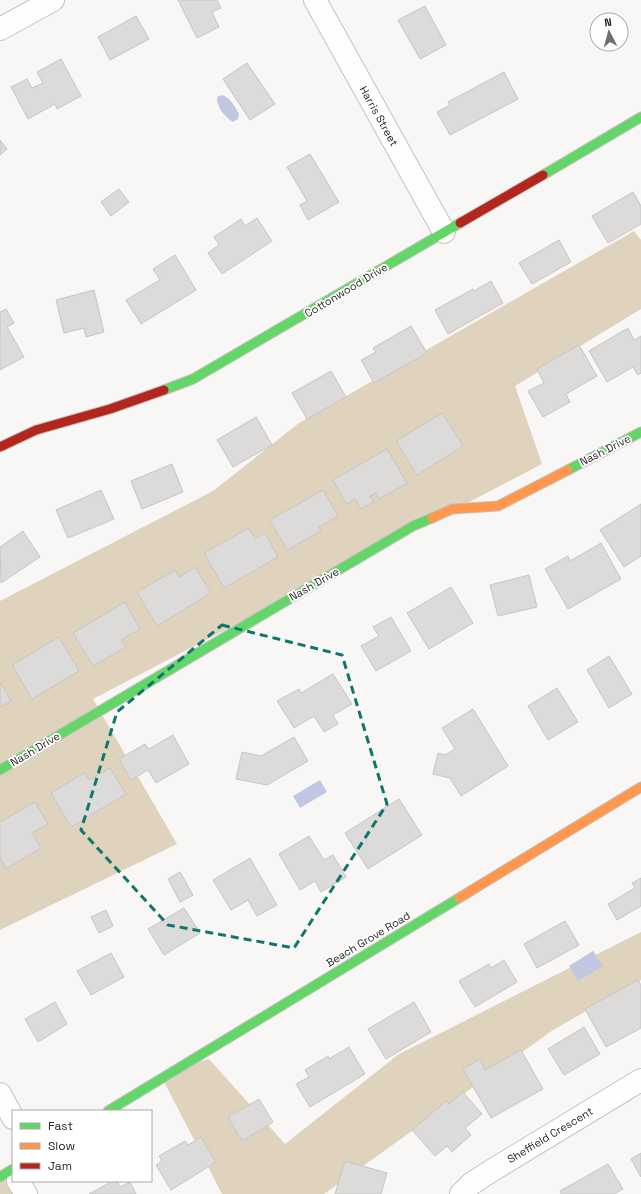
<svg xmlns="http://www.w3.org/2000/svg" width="641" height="1194" font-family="'Space Grotesk',sans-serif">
<rect width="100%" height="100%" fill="#f9f7f5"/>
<path fill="#dfd3bd" d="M634,231L641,240V309L515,386L542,464L93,699L177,844L0,930V601L213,491L299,423Z
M641,932V980L553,1030L324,1194H222L160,1074L209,1059L285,1144L399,1054Z
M0,1174L17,1194H0Z"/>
<path fill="#c1c7e1" d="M222,95C231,98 235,107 239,114L238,119L233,122C224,116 217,108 217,97Z
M320,780L327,792L300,808L293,796Z
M593,951L603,966L578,981L569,966Z"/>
<path fill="#dcdbda" stroke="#c6c5c4" d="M178,0H217L221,8L212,12L219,27L197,38Z
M425,6L446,45L420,59L398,20Z
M136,16L149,39L110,60L98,37Z
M61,59L81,96L57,109L55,104L28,119L11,87L27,79L32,88L43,83L37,72Z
M247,63L275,104L250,120L223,79Z
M504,72L518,99L450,135L437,112L450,105L448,102Z
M0,140L7,149L0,155Z
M310,154L339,202L308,220L300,205L307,201L287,167Z
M119,189L129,202L111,216L101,202Z
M633,192L641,206V224L608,243L592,216Z
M257,218L272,241L222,274L208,253L219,245L214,237L241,219L245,226Z
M559,240L571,262L532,284L519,263Z
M175,255L196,290L141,324L126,300L160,280L153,269Z
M491,281L503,303L448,334L435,310L473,289L474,291Z
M94,290L104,332L86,337L84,328L64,333L56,300Z
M6,309L14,323L7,327L24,357L0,370V312Z
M411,326L427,353L374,383L361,360L376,352L373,348Z
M628,328L634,340L641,336V373L638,375L633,367L607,382L589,351Z
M579,345L597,376L566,394L570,402L543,417L528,391L544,383L537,369Z
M331,371L346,397L307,419L292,393Z
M442,413L463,446L417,475L396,441Z
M256,417L272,445L233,467L217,440Z
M387,449L407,483L379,499L376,493L370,496L374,502L361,509L355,499L346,504L333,480Z
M172,464L183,492L142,509L131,481Z
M101,490L114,519L68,538L56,510Z
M323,490L338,516L319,527L321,531L287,550L270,520Z
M641,504V556L624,567L600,530Z
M249,528L255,539L265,533L278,557L224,588L204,553Z
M23,531L40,557L1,583L0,547Z
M601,543L621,579L568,609L545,569L568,556L570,561Z
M195,567L211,593L157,626L137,592L175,570L179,577Z
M529,575L537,607L498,616L490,585Z
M451,587L473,623L429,649L407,613Z
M125,602L140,629L121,640L126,647L93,666L73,633Z
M391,617L411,651L376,671L361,646L379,636L373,627Z
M59,637L79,671L32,699L12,665Z
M609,656L632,694L609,708L587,670Z
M333,674L352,704L333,715L338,724L324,732L314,716L294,728L277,701L299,689L301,693Z
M0,682L11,701L0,707Z
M557,688L578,722L548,740L528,706Z
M473,709L508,766L461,796L450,778L433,774L438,753L445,755L455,749L442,728Z
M173,735L189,764L156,783L148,770L131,780L119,759L145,744L149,749Z
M294,737L308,761L267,785L236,779L242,752L261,756Z
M110,768L126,794L71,827L51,793L84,773L89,780Z
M399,799L422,835L368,869L345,833Z
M35,802L48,824L32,833L41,848L6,869L0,858V822Z
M309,836L324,860L333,855L346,877L321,892L315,881L300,890L279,854Z
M250,858L277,905L257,916L248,900L231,910L213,880Z
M180,872L193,895L180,902L168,879Z
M641,878V906L617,920L608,904L635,888L632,883Z
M184,908L200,933L164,955L148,929Z
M106,910L113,926L99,933L91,917Z
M565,921L579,945L537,968L524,944Z
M111,953L124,977L91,995L77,971Z
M504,960L517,982L475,1007L459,981L489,964L491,968Z
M638,980L641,985V1028L606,1047L585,1009Z
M55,1002L67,1024L38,1042L25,1019Z
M414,1002L431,1032L386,1059L368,1029Z
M584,1027L600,1054L564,1075L548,1049Z
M349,1047L365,1074L310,1107L296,1084L309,1077L305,1070L328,1056L329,1059Z
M521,1050L543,1089L491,1118L463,1069L480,1059L485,1070Z
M463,1092L482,1114L465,1128L471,1135L452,1152L447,1146L435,1156L412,1130L446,1101L449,1104Z
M259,1099L273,1122L242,1141L228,1117Z
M201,1137L216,1162L171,1190L156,1165L162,1161L159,1156L185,1141L188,1145Z
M641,1153V1177L631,1159Z
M345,1161L387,1173L381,1194H335Z
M608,1164L623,1189L614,1194H561L560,1191Z
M113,1181H117L120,1187L130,1182L136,1194H89Z"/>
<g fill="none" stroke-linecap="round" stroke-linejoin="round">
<defs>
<path id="street" d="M315,0L444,232
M0,29L53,0
M0,1094L13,1118
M18,1181L26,1194
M461,1194L471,1184L491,1171L641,1080"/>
<path id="fast" d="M543,175L641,117
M164,390L193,379L460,223
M568,470L641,432
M0,770L413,526L432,518
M108,1111L459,898
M0,1177L13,1169"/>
<path id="slow" d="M432,518L452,509L498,506L568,470
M459,898L641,787"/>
<path id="jam" d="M460,223L543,175
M0,447L36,430L110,409L164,390"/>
</defs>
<use href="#street" stroke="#c4c2c1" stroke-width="24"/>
<use href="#fast" stroke="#c4c2c1" stroke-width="11"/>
<use href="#slow" stroke="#c4c2c1" stroke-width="11"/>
<use href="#jam" stroke="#c4c2c1" stroke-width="11"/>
<use href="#street" stroke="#fefefe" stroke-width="22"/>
<use href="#fast" stroke="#63d668" stroke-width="9"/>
<use href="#slow" stroke="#ff974d" stroke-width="9"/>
<use href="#jam" stroke="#b3261e" stroke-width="9"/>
</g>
<path fill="none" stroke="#0f766e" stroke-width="3" stroke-dasharray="8 5" stroke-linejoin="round" d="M222,625L342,655L387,804L294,948L168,925L81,830L117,712Z"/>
<g text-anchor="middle" stroke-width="3.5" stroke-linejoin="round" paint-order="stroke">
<g font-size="11" fill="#282726" stroke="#fff">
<text transform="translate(379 116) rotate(61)" y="4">Harris Street</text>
<text transform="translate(346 290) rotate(-31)" y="4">Cottonwood Drive</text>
<text transform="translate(605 450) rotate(-27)" y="4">Nash Drive</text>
<text transform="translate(314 584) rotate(-30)" y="4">Nash Drive</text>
<text transform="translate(35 749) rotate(-31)" y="4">Nash Drive</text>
<text transform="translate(368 939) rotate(-31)" y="4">Beach Grove Road</text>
<text transform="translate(550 1135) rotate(-31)" y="4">Sheffield Crescent</text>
</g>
</g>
<rect x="12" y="1110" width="140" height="72" fill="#ffffff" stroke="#a9a9a8"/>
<rect x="20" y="1123" width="20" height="6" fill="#63d668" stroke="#a9a9a8"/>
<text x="48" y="1130" font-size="12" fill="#282726">Fast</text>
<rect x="20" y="1143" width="20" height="6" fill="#ff974d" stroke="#a9a9a8"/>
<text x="48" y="1150" font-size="12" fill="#282726">Slow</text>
<rect x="20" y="1163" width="20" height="6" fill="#b3261e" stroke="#a9a9a8"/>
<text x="48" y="1170" font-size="12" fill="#282726">Jam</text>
<g transform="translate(609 32) rotate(354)"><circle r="19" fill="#ffffff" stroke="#a9a9a8"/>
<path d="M0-3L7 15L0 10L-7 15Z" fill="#71706e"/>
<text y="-6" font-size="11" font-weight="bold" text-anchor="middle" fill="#282726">N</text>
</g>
</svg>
